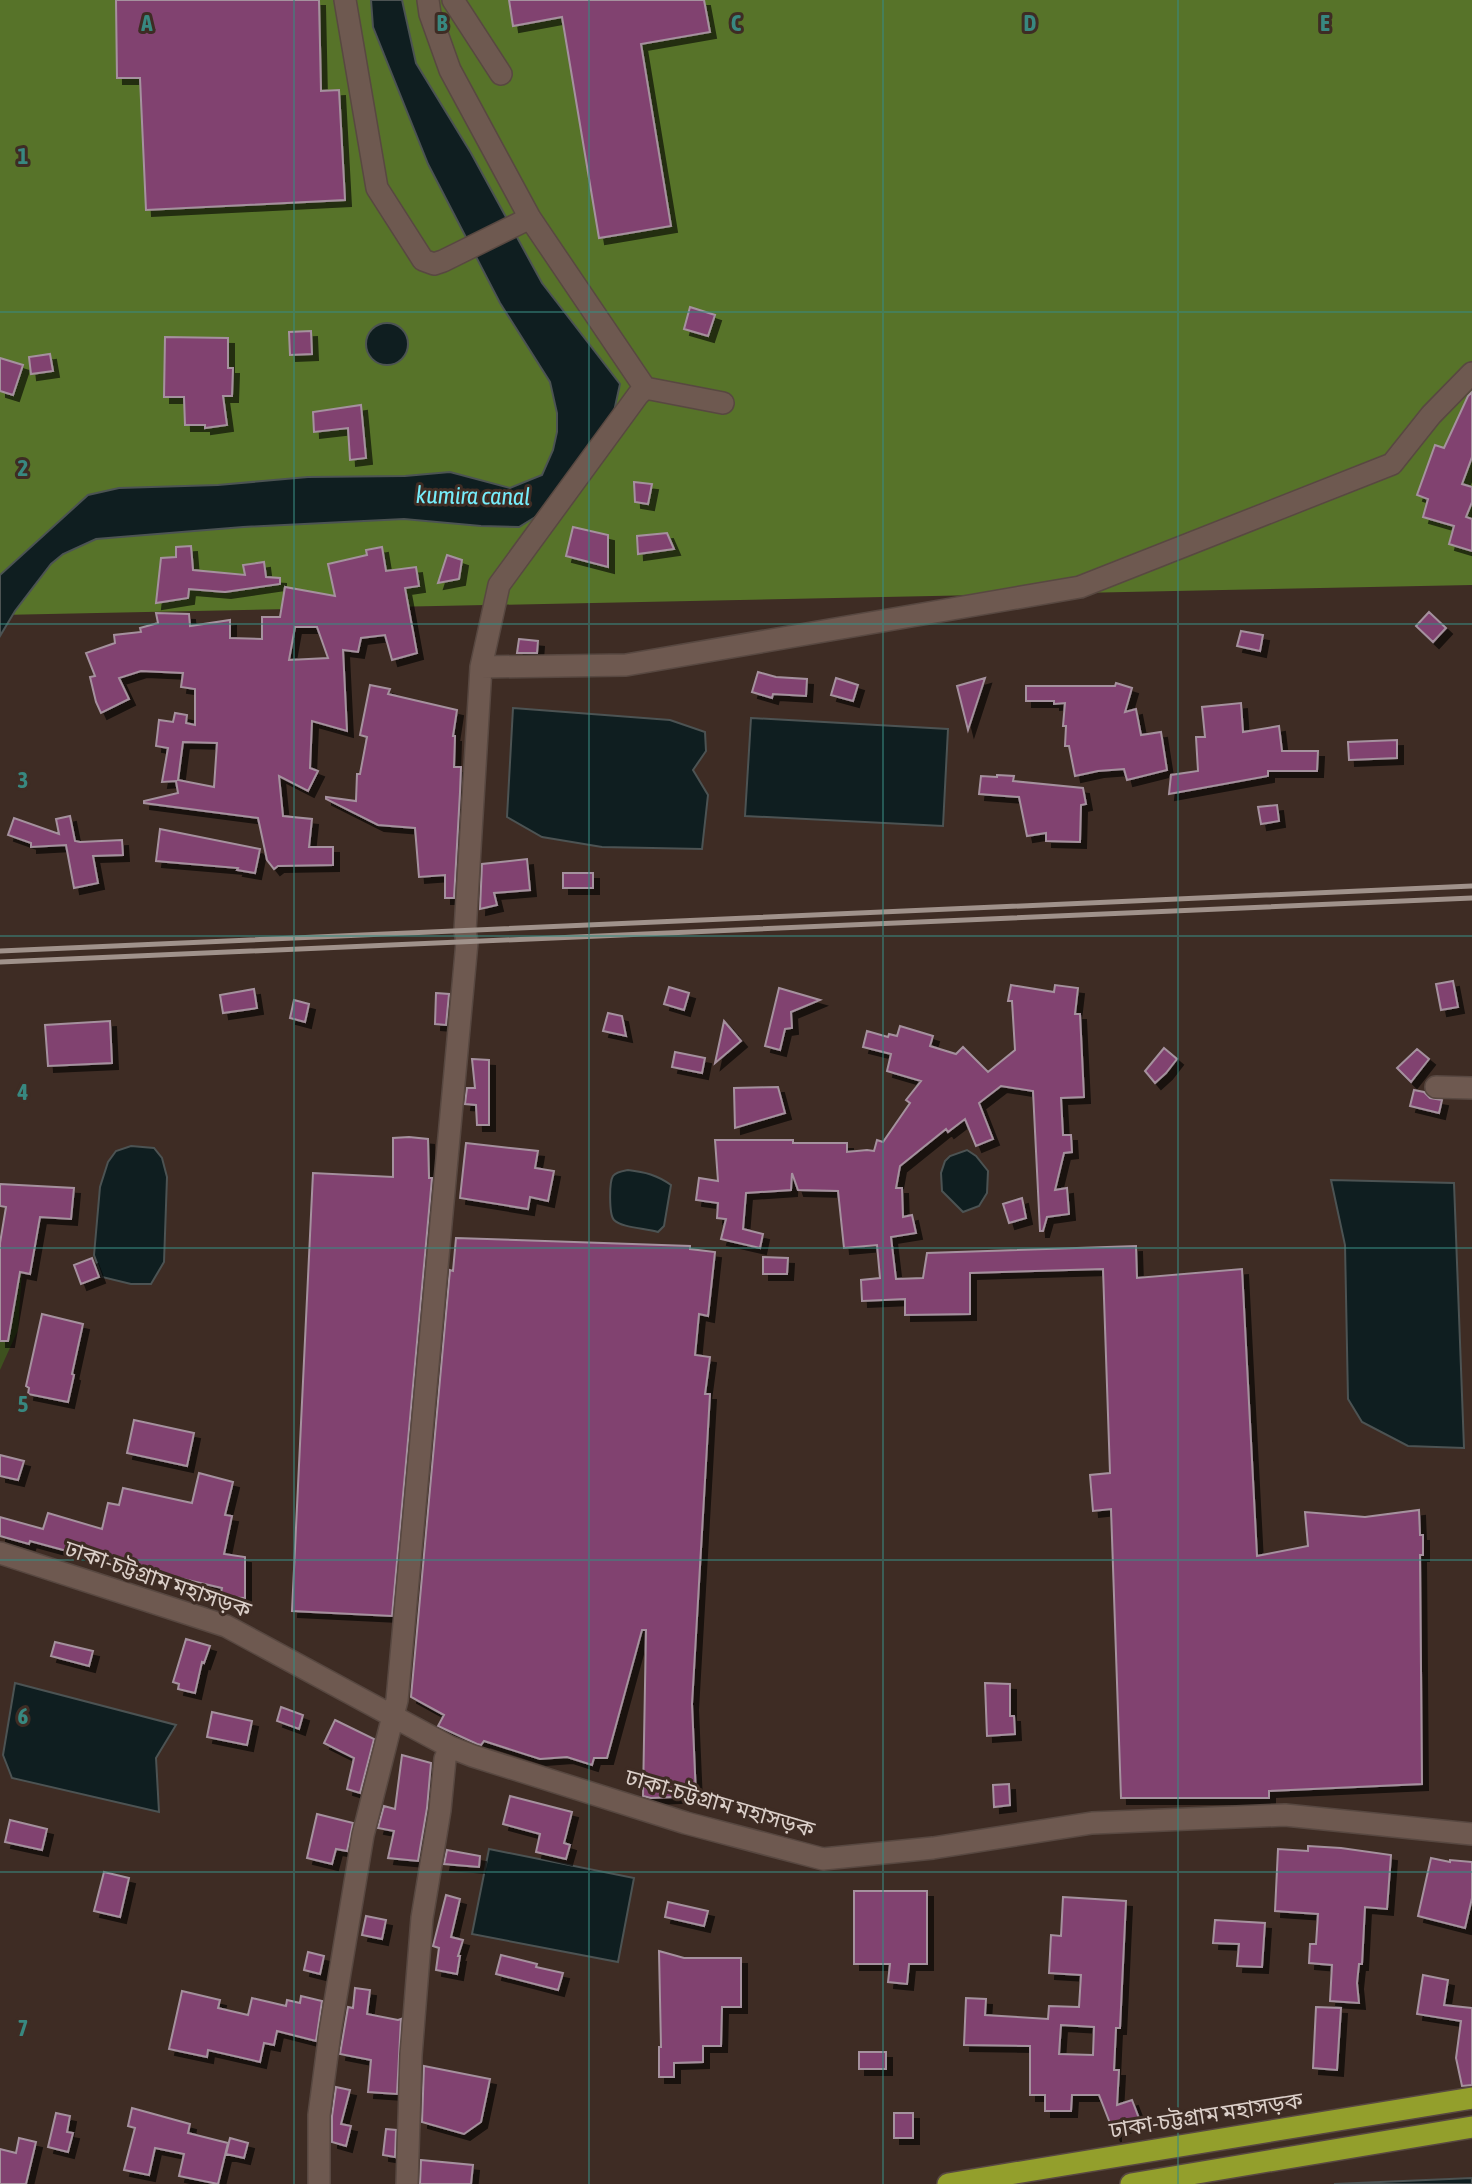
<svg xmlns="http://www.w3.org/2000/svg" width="1472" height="2184" font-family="'Asap Condensed','Noto Sans Bengali',sans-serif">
<defs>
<filter id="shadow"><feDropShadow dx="6" dy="6" stdDeviation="0" flood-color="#0009"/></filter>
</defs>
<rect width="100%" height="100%" fill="#3e2c24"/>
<path fill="#3e511f" d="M0,1256L22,1270L18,1330L0,1370Z"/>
<path fill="#577329" d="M0,0H1472V585L0,615Z"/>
<path fill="#0f1e20" stroke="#4c5353" stroke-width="2" d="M371,0H402L416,63L471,153L542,283L620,384L613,416L545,511L519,527L481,526L404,519L243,527L96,539L63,554L51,564L15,611L0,636V575L88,495L119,488L218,485L308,477L405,476L450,472L510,488L542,475L553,450L557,432V413L550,382L500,303L428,164L373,27Z
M366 344a21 21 0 1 1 42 0a21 21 0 1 1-42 0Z
M513,708L670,720L705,732L706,751L693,770L708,795L702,849L602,847L542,837L507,817Z
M751,718L948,729L943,826L745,816Z
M131,1146L154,1148L162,1158L167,1177L164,1262L151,1284H131L102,1277L94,1255L100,1187L108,1162L116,1151Z
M967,1150L976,1156L988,1171L987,1193L979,1206L963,1212L942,1191L941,1173L945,1161L950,1156Z
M628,1170C645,1172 657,1175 671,1185L664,1226L658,1232C646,1228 622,1228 614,1220C609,1215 609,1182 613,1176C616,1172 623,1171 628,1170Z
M1331,1180L1454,1183L1464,1448L1408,1446L1362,1422L1348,1399L1345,1245Z
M15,1683L176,1725L156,1758L159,1812L12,1778L3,1755Z
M489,1849L634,1878L618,1962L472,1934Z
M1472,2178V2184H1334Z"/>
<path fill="#814270" stroke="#a5919e" stroke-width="2" fill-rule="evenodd" filter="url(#shadow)" d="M116,0H319L321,91L339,90L345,200L146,210L140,78H117Z
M509,0H704L710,32L641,44L671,226L599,238L562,17L513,26Z
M690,307L715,315L708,336L684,329Z
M311,331L312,354L290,355L289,332Z
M165,337L228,338V368H233L232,396H223L227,425L205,428V425H185L184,397H164Z
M50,354L53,371L31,374L29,357Z
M0,358L23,365L13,395L0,391Z
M1472,392V457L1462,484L1472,487V502L1466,517L1472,519V551L1449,544L1454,526L1423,517L1428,499L1417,495L1435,445L1444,448L1468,396Z
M361,405L366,458L350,460L348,428L314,432L313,412Z
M634,482L652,484L648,504L635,502Z
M573,527L608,535V567L566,556Z
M667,533L674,549L638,554L637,536Z
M191,546L193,570L245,575L243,565L264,562L266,577L280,578V584L225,592L189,589L188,598L156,603L161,558L176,557V547Z
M382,547L386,571L416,567L419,586L405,588L417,653L392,660L385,635L361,638L358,652L343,650L347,731L312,721L310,768L318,771L308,791L279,776L283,816L312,819L309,847H333V865L278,866L274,869L267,860L258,818L144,803V801L178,793L176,781L162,782L168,748L156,746L159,720L173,722L175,713L187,715L186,723L195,725V689L181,687L183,673L141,671L119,678L129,699L101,713L96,702L90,677L95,676L86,653L115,643L114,635L141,632L140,628L158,623L156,613L189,614L190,626L230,620V638L262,639V617H280L285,587L335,596L328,564L367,555L366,550ZM295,627H317L328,658L289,660ZM183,742L217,743L214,787L178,780Z
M447,555L462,560L459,579L438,583Z
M1429,612L1446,628L1433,642L1416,626Z
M1241,631L1263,635L1260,651L1237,646Z
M519,639L538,641L537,653H517Z
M758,672L776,677L807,679L806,696L773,694L772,698L752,692Z
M836,678L858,685L853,701L831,695Z
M985,678L968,730L957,686Z
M1116,683L1132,688L1125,712L1136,709L1141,735L1161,732L1167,770L1127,780L1124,769L1098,771L1075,776L1069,746H1065L1066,726H1063L1065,703L1054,704V701H1026V686H1115Z
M370,685L390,689L388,694L457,710L453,736H455L454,767H461L460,792L454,898H445V875L419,877L415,828L378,825L326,799V797L356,801L357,774H360L367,737L360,735Z
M1241,703L1243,732L1279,726L1282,751H1318L1317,771H1268V776L1169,794L1171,775L1198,771L1196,737H1205L1202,707Z
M1397,740V758L1349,760L1348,742Z
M997,775L1014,776L1013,781L1083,788L1086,804L1081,805L1080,842L1046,841V833L1027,836L1019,797L979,794L981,776L997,777Z
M1277,805L1279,821L1261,824L1258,807Z
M70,816L75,841L80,842L122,840L123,855L93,856L98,883L74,888L66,845L31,847V843L8,835L14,818L59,834L56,819Z
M160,829L260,849L255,873L237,870L238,868L156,861Z
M527,859L530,890L494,893L497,905L480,909L482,864Z
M563,873H593V888H563Z
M1453,981L1458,1007L1441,1010L1436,984Z
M1011,985L1054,992L1055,985L1078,988L1075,1014H1080L1084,1097L1061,1098L1063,1135H1071L1072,1152L1064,1153L1055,1190L1067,1188L1069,1214L1047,1217L1043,1231H1040L1033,1091L1001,1086L979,1103L993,1139L976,1146L965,1119L948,1132L946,1129L900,1166L896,1188H902L903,1217L912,1215L916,1233L891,1237L896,1279L923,1278L927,1253L1136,1246L1137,1278L1242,1269L1257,1556L1308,1546L1305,1512L1365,1517L1419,1510L1420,1535H1423V1555H1420L1422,1784L1269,1791V1798H1121L1111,1509L1093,1511L1090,1475L1110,1473L1103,1269L970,1273V1314L905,1315V1299L862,1301L861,1280L880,1278L877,1245L844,1248L838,1191L798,1190L792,1173L791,1190L746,1193L743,1229L763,1234L760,1248L721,1239L726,1219L717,1218L718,1203L696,1200L699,1178L718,1181L715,1140H793V1143H847V1152L867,1150L874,1151L877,1140L883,1142L910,1103L906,1100L921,1081L887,1071L891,1054L863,1047L867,1031L888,1037L889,1034L897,1036L900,1026L933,1036L930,1046L956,1054L963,1047L988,1072L1015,1050L1012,1001H1008Z
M669,987L689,993L684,1010L664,1004Z
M779,988L820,1000L791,1012L792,1028L785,1029L780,1050L765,1046Z
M254,989L257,1008L223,1013L220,995Z
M436,993L449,994L446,1025L435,1024Z
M294,1000L309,1004L305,1022L290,1018Z
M608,1013L622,1016L626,1036L603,1031Z
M110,1021L112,1063L48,1066L45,1025Z
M724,1021L741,1041L715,1063Z
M1164,1048L1177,1059L1166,1073L1155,1083L1145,1071Z
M1417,1049L1429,1059L1411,1082L1397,1068Z
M675,1052L705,1058L702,1073L672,1067Z
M472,1059L489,1060V1125H477L476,1105L465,1104L467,1088H475Z
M778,1087L785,1113L735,1128L734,1088Z
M1414,1090L1424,1092L1430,1098L1442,1100L1439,1113L1410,1106Z
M409,1137L428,1139L429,1178H432L392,1616L292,1611L313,1173L393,1177V1138Z
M466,1143L538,1151L535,1168L554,1171L548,1201L530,1197L528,1209L460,1198Z
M0,1184L74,1188L71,1219L40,1217L30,1274L20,1272L8,1341H0V1243L6,1207L0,1206Z
M1022,1198L1026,1218L1009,1223L1003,1204Z
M456,1238L690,1246V1249L715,1252L708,1316L699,1314L695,1355L710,1357L705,1394H710L692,1704L696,1796L651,1798L643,1796L646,1630H642L607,1758H594L592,1765L567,1757L540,1759L484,1741L481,1745L477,1744L438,1726L444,1715L411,1697L450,1270L453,1271Z
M763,1257L788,1258L787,1274H763Z
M92,1258L99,1277L81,1284L74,1265Z
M42,1314L83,1324L72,1374L74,1375L68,1402L28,1394L29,1388L26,1386Z
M134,1420L194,1433L187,1466L127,1453Z
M0,1455L24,1461L18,1480L0,1476Z
M199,1473L233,1482L225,1515L232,1516L224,1554L245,1557V1598L220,1597L222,1588L106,1561L108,1554L80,1547L78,1554L30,1541L29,1544L0,1536V1517L43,1529L48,1513L102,1529L108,1503L119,1505L123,1488L192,1503Z
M186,1639L210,1646L204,1663L202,1662L195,1693L178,1689L179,1684L173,1682Z
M55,1642L93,1651L89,1666L51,1656Z
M985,1683L1010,1684V1716H1014L1015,1734L987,1736Z
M281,1707L303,1715L299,1729L277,1721Z
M212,1712L252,1721L247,1745L207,1737Z
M335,1720L374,1739L360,1793L347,1789L354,1758L324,1743Z
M402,1755L431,1763L427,1808L418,1861L388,1858L394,1831L378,1828L384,1806L395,1809Z
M1009,1784L1010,1805L994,1807L993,1785Z
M510,1796L572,1812L564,1843L570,1845L566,1859L536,1852L540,1834L503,1824Z
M317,1814L353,1823L347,1851L336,1849L332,1864L307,1858Z
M10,1820L47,1829L42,1850L5,1842Z
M1308,1846L1341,1848L1391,1855L1387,1909L1365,1907L1362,1964H1359L1357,1983L1359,2003L1330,2001L1332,1965L1309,1963L1310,1944H1316L1318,1914L1275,1911L1278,1849L1308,1851Z
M447,1850L480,1856L479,1867L444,1864Z
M1431,1858L1450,1862V1860L1472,1862V1898L1465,1928L1418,1916Z
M104,1872L129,1878L120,1917L94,1911Z
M854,1891H927V1964H909L907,1984L888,1982L890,1964H854Z
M446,1895L460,1899L451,1937L463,1940L458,1956H460L457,1974L436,1970L439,1948L433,1946Z
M1063,1897L1126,1901L1120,2028H1116L1114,2070H1119L1117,2105L1132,2100L1140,2121L1115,2130V2136L1099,2095H1072L1071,2111H1045V2095H1030V2046L964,2045L966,1998L986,1999L985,2015L1048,2019L1049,2006L1079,2007L1081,1975L1049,1973L1051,1935L1061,1936ZM1061,2025L1094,2027L1093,2055L1059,2054Z
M668,1902L708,1911L704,1926L665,1917Z
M366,1916L386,1920L382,1939L362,1935Z
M1215,1920L1265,1923L1262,1967L1237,1966L1239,1944L1213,1943Z
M659,1951L684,1958H741V2007H722L721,2046H703V2062L674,2063V2077H659V2047H661Z
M308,1952L324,1956L320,1974L304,1970Z
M501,1955L537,1964L536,1967L563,1973L558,1990L496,1974Z
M1423,1975L1448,1980L1444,2005L1472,2008V2085L1462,2086L1456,2058L1461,2021L1417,2014Z
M355,1988L370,1990L367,2014L398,2020L401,2019L397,2094L368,2092L371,2060L340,2054L348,2007L353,2008Z
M182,1991L220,2000L218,2008L248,2015L252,1998L286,2006L287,2000L300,2003L301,1996L322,2001L316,2041L277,2031L274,2045L264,2043L260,2062L208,2050L207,2057L169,2049Z
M1316,2007L1341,2008L1337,2070L1313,2068Z
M859,2052H886V2069H859Z
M424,2066L490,2079L481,2122L464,2134L422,2122Z
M336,2087L350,2090L341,2124L351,2126L346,2146L332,2142V2116Z
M132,2108L190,2124L188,2133L228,2143L218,2184L179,2176L184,2154L155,2148L149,2175L124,2170L135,2128L128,2126Z
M56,2113L70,2116L67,2132L73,2133L68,2152L48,2147Z
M894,2113H913V2138H894Z
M386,2129L396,2130L395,2157L383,2155Z
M19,2138L36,2142L26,2184H0V2149L16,2153Z
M230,2138L248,2143L244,2158L226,2154Z
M421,2160L473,2165L471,2184H420Z"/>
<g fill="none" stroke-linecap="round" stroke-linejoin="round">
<defs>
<path id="minor" d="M345,0L377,188L423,260L434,264L443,261L530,218
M428,0L430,14L450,70L530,218L645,388
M453,0L501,74
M481,667L626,665L1080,587L1392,464L1431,415L1472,373
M1436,1087L1472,1088
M0,1553L226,1626L450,1747L473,1756L686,1823L823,1859L933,1848L1092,1823L1285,1815L1472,1834
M319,2184V2115L330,2032L363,1835L397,1700L467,942L465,931L481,667L499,585L638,395L645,388L723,403
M407,2184L411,2055L422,1918L440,1810L445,1759L450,1747"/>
<path id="highway" d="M948,2184L1472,2098
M1131,2184L1472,2127"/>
</defs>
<use href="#minor" stroke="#584841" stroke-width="24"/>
<use href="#highway" stroke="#584841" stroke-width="24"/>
<use href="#minor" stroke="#6e5950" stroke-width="21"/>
<use href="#highway" stroke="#939f2c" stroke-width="21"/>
<path stroke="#a0928b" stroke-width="5" d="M0,951L1472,886
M0,962L1472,898"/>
</g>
<path fill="none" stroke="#388880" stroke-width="2" stroke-opacity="0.55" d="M294,0V2184M589,0V2184M883,0V2184M1178,0V2184M0,312H1472M0,624H1472M0,936H1472M0,1248H1472M0,1560H1472M0,1872H1472"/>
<g text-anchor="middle" stroke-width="6" stroke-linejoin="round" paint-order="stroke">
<g font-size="23" fill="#dbcfc9" stroke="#3e2c24">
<text transform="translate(158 1579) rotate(19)" y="8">ঢাকা-চট্টগ্রাম মহাসড়ক</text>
<text transform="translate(720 1803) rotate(16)" y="8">ঢাকা-চট্টগ্রাম মহাসড়ক</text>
<text transform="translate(1206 2115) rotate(-9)" y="8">ঢাকা-চট্টগ্রাম মহাসড়ক</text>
</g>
<g font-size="24" font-style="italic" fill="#76edfb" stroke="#3e2c24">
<text transform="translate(473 496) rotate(1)" y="8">kumira canal</text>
</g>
</g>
<g font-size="23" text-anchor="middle" font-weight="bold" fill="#388880" stroke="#3e2c24" stroke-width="6" stroke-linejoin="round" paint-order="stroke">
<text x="147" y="31">A</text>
<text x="442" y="31">B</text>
<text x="736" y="31">C</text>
<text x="1030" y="31">D</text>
<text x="1325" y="31">E</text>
<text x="23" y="164">1</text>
<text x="23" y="476">2</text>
<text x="23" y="788">3</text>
<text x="23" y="1100">4</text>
<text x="23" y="1412">5</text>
<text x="23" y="1724">6</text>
<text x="23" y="2036">7</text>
</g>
</svg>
